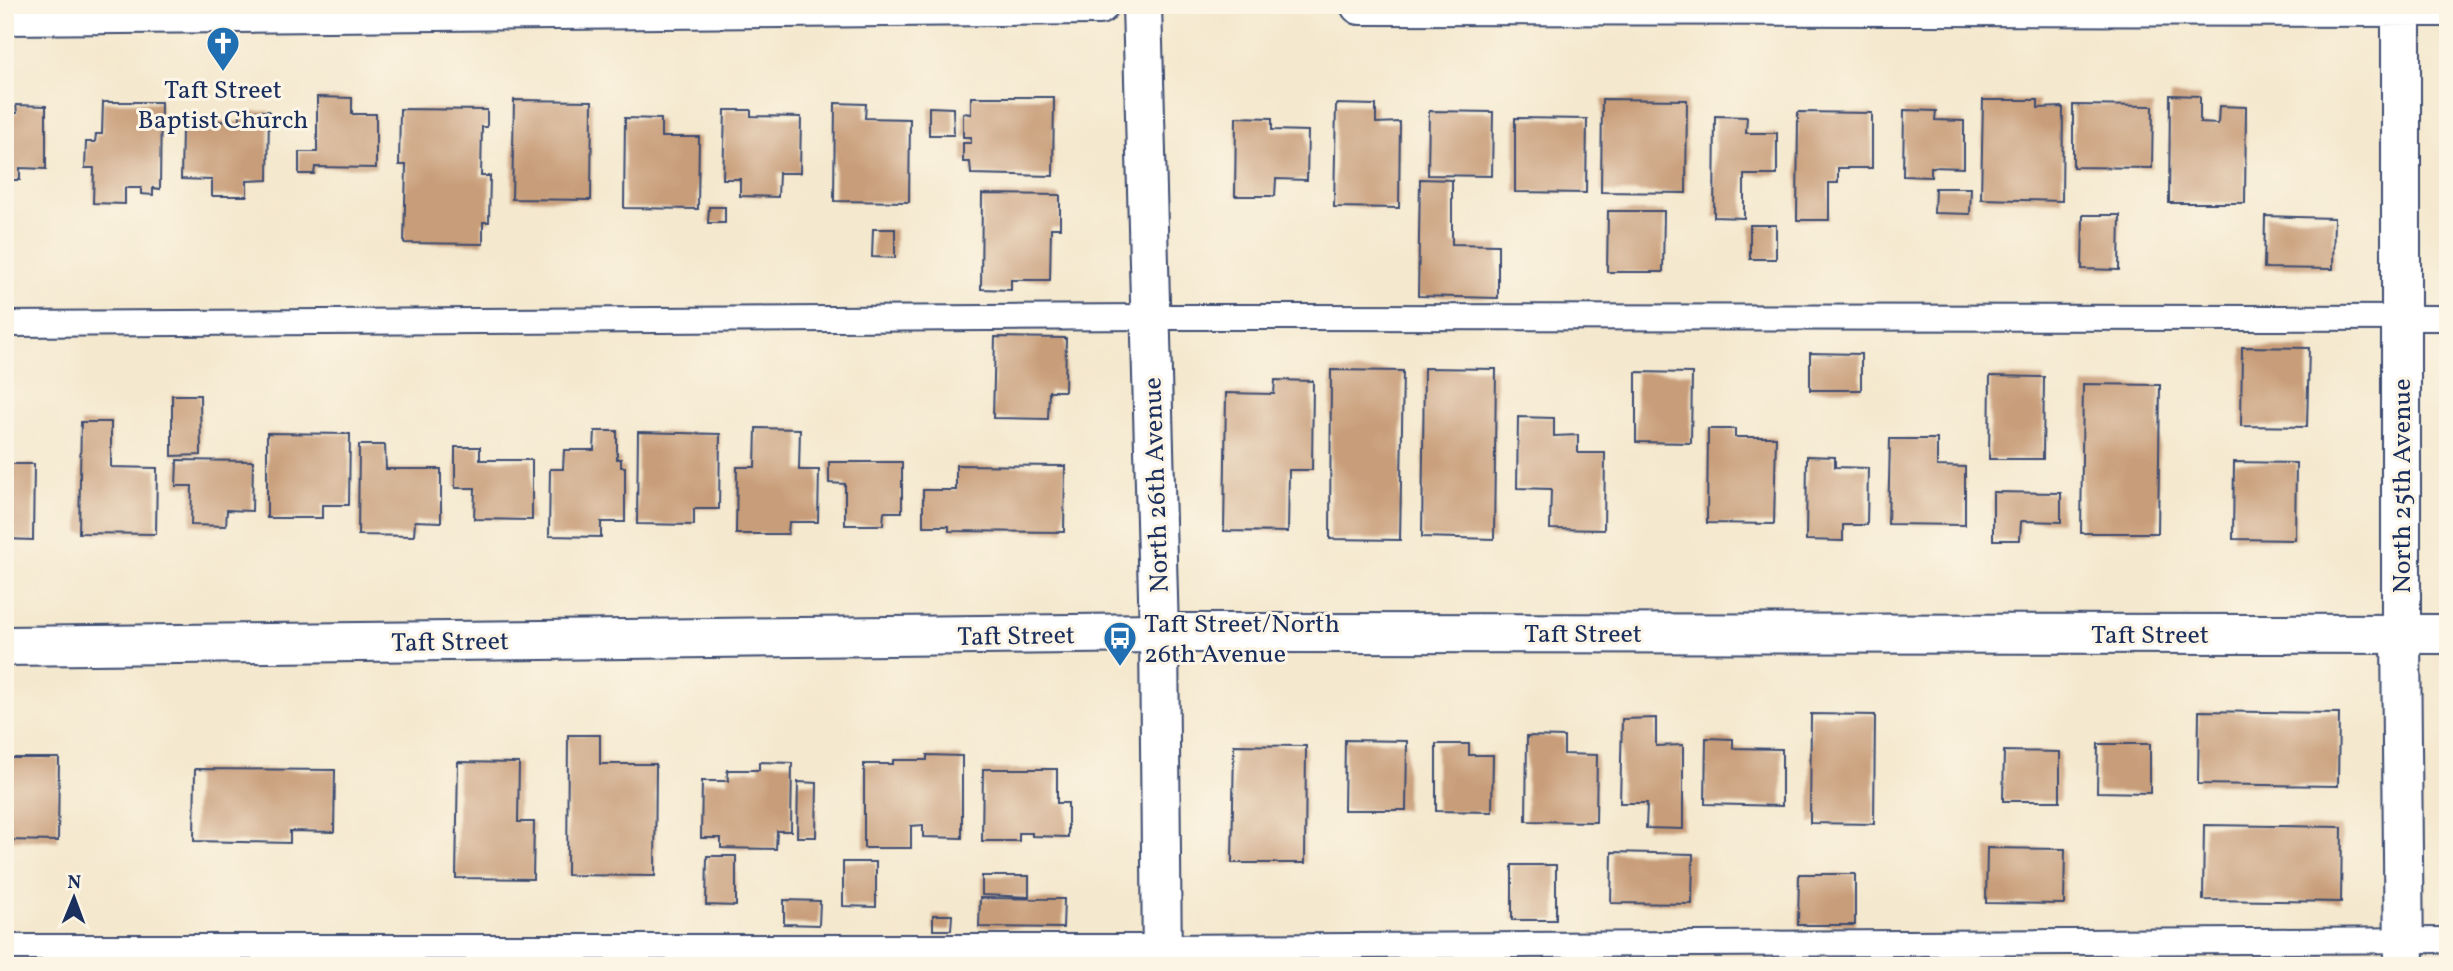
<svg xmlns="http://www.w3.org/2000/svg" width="2453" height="971" font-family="Vollkorn,serif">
<rect width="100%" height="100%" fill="#fcf5e5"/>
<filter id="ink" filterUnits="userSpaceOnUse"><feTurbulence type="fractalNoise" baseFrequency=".0143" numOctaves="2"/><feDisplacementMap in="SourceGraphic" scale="14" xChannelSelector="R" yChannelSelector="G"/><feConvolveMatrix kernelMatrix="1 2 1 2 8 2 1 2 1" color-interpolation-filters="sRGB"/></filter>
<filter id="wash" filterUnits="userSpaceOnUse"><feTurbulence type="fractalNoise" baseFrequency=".00686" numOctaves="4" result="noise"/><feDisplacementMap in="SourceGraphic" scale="28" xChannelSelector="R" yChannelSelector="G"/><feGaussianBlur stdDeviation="1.57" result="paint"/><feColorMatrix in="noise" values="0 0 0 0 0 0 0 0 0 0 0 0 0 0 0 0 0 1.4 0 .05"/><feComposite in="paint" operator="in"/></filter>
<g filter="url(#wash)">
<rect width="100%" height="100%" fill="#f4e8ce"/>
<g id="blocks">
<path fill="#c89d79" d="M2170,95L2200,96V123L2218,124L2219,106L2246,107L2245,203H2169Z
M317,97L352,98V114H376V168L315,167L314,174H299V152H317Z
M971,97H1054L1053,176L971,174L970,162H963V143H971V137H963V113L971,114Z
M1602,99L1687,100L1686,193L1601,192Z
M514,100L592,101L591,200L512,199Z
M1983,100H2038V108L2063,107L2062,201L1981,199Z
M103,102H161L160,189L153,188V195L141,194V188H125V204L93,203L94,168H85L86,142H95L96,134H102Z
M835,103L866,104L865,118L910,119L909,202L834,201Z
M1336,104L1376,105V123L1400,122L1399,208L1334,207Z
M16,105L46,106V169L20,168V180H5V113H17Z
M2073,105L2153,106L2152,168L2073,167Z
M929,107L953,108L954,135H929Z
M400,109L487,110V127H482L481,176H490L489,222H483V244L404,243L406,165H399Z
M725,110H751V116L801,117L800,173H779L778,197L740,196V179H723Z
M1904,110L1936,111L1935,120L1964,121V168L1931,167V177L1903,176Z
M269,111L268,180L247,181V196H212V180L181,179L182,130H197V126H215L214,121L240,122V112Z
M1429,111L1493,112L1492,176L1428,175Z
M1798,112L1872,113V168H1838V183H1829V220H1797Z
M1715,116L1747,117L1746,133H1777V175H1744V218L1714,217Z
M1236,117L1272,118V130L1308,131L1307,180L1276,179L1275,196H1235Z
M625,118L661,119V137H699L698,209L624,208Z
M1515,118L1587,119L1586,193L1515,192Z
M1420,179L1452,180V244L1498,245V298L1418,296Z
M1935,188H1971L1970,214L1934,213Z
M982,194L1060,195V228H1051L1050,280H1011V290L981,289Z
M709,207H725V223H708Z
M1608,211H1664L1663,272H1607Z
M2083,215H2120L2119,270L2082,269Z
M2265,216L2334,218L2333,269L2264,268Z
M1750,225H1776V259H1750Z
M873,229H895V258L872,257Z
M995,337L1066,338L1065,391H1049L1048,419L993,418Z
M2242,347L2309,348L2307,427L2241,426Z
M1810,353L1861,354V390H1810Z
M1424,368L1496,369L1494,539L1422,537Z
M1331,370L1403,371L1400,540L1330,539Z
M1636,372L1692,373L1691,443L1636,442Z
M1990,376L2044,377L2043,459H1989Z
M1275,380L1313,381L1312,470H1289L1288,532L1224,531L1226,393L1274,394Z
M2083,384L2160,385L2158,533H2081Z
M172,395H200L201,455L172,456Z
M1518,417L1554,418V436L1578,435V453H1605L1604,530L1550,529L1551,489L1517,488Z
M81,422H111V467L157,468L156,534L79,533Z
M756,428L800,429L799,470H819L818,522H789L788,534H736L737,467H755Z
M1708,429H1735V437H1776L1774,524L1707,523Z
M595,431H617V459H621V467H625V522H601V537L549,536L550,469H563L564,450H594Z
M638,432L720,434L719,509H694V525L637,524Z
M267,433L350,434L349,505H322V518H267Z
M1890,439H1937V466L1965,467V525L1888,524Z
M359,445H385L386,469H441V522L415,521L414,536L358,535Z
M455,447H480V460H532V520L474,519L475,488H455Z
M1807,456L1835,457V467L1868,468L1867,525H1843V541L1806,540Z
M177,460L253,461L252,511L227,510L226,526L191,525L192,486H176Z
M829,462H902V512H884L883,525H845V484L829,483Z
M2234,462L2296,463L2295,540L2233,539Z
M5,464H34L33,540L5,539Z
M956,465L1065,466L1064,532L949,531V526H923V490H956Z
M1993,492L2061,493V522L2021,521L2020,540H1993Z
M2199,711L2339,713L2338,786L2198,784Z
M1811,714L1875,715L1874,824L1810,823Z
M1656,718V746L1683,745V829L1646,828L1647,803H1620L1622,719Z
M568,735H600V764H656L655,876L567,875Z
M1527,736L1564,737V754L1597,755L1596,822L1526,821Z
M1706,738L1733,739V748L1782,749V806L1705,804Z
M1345,740L1407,741L1406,810H1344Z
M1436,744H1469V755H1493L1492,812L1436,811Z
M2098,744H2150V793L2097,792Z
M1234,745L1306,746L1305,863H1232Z
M2004,751L2060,752V801H2003Z
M927,755L962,756V838L923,837V825L911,826V848H864V764H893V760H927Z
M5,758H59L58,841L5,840Z
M458,762L519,763L518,822H534L533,879L456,878Z
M759,762L792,763L791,831H777L776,849L721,848V838H701L702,781H728L727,770H759Z
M195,769L335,770L334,832L290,831V843L194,841Z
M983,769H1057V803H1068V837L1032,836V833H1019V841H982Z
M798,782L817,783L816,837H797Z
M2204,825L2342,827L2341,902L2203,900Z
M1987,848L2065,849L2064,904L1986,903Z
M1612,852L1693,854L1692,904L1611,903Z
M707,856H736V906L706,905Z
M843,862H876V907L843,906Z
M1512,865H1556V920H1512Z
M1799,874H1855V925H1798Z
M982,876H1029V897L982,895Z
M980,898L1064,899L1063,928L979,927Z
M784,900L820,901L819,925L784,924Z
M933,915H952L951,930H933Z"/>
</g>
</g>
<g filter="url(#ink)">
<use href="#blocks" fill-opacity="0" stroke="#3c4b6f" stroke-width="2"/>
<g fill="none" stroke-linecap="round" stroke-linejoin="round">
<defs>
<path id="service" d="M5,324L1151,317L2448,318
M5,947H1162L2448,940"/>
<path id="minor" d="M1360,5L2448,7
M2401,5V634L2404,966
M5,15L1099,5"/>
<path id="tertiary" d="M1142,5L1159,633L1162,966
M5,646L1159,633L2448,634"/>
</defs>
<use href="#service" stroke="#3c4b6f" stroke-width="28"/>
<use href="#minor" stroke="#3c4b6f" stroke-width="42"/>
<use href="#tertiary" stroke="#3c4b6f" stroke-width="42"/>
<use href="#service" stroke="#fff" stroke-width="24"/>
<use href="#minor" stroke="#fff" stroke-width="38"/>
<use href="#tertiary" stroke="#fff" stroke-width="38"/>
</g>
</g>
<defs>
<symbol id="church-pin" viewBox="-11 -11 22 30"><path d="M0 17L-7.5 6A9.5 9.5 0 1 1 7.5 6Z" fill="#1f6fb2" stroke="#fcf5e5"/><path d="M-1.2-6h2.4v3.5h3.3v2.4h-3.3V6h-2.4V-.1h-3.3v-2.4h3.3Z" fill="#fff"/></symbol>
<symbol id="bus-pin" viewBox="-11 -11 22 30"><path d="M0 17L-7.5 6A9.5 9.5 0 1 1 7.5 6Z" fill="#1f6fb2" stroke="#fcf5e5"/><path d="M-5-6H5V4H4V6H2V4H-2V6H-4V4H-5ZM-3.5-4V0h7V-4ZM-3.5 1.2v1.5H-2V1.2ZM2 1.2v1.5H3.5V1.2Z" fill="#fff"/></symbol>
</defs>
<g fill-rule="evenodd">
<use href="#church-pin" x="204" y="24" width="38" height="52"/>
<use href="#bus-pin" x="1101" y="619" width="38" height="52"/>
</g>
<g text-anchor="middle" stroke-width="6" stroke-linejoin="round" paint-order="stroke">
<g font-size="26" fill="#1b2f5e" stroke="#fcf5e5">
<text x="223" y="98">Taft Street<tspan x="223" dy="30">Baptist Church</tspan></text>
<text x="1144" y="632" text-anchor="start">Taft Street/North<tspan x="1144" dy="30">26th Avenue</tspan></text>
</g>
<g font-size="26" fill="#1b2f5e" stroke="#fcf5e5">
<text transform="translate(1155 485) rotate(-92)" y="9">North 26th Avenue</text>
<text transform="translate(2401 486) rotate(-90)" y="9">North 25th Avenue</text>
<text x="1583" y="642">Taft Street</text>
<text x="2150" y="643">Taft Street</text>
<text transform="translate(1016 635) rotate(-1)" y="9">Taft Street</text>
<text transform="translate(450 641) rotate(-1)" y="9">Taft Street</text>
</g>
</g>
<rect width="2453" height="971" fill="none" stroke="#fcf5e5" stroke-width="28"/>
<g transform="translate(74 898) rotate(1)" stroke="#fcf5e5" stroke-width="5" paint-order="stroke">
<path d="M0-5L12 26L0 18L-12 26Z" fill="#1b2f5e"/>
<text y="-10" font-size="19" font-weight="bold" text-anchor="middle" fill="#1b2f5e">N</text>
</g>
</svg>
